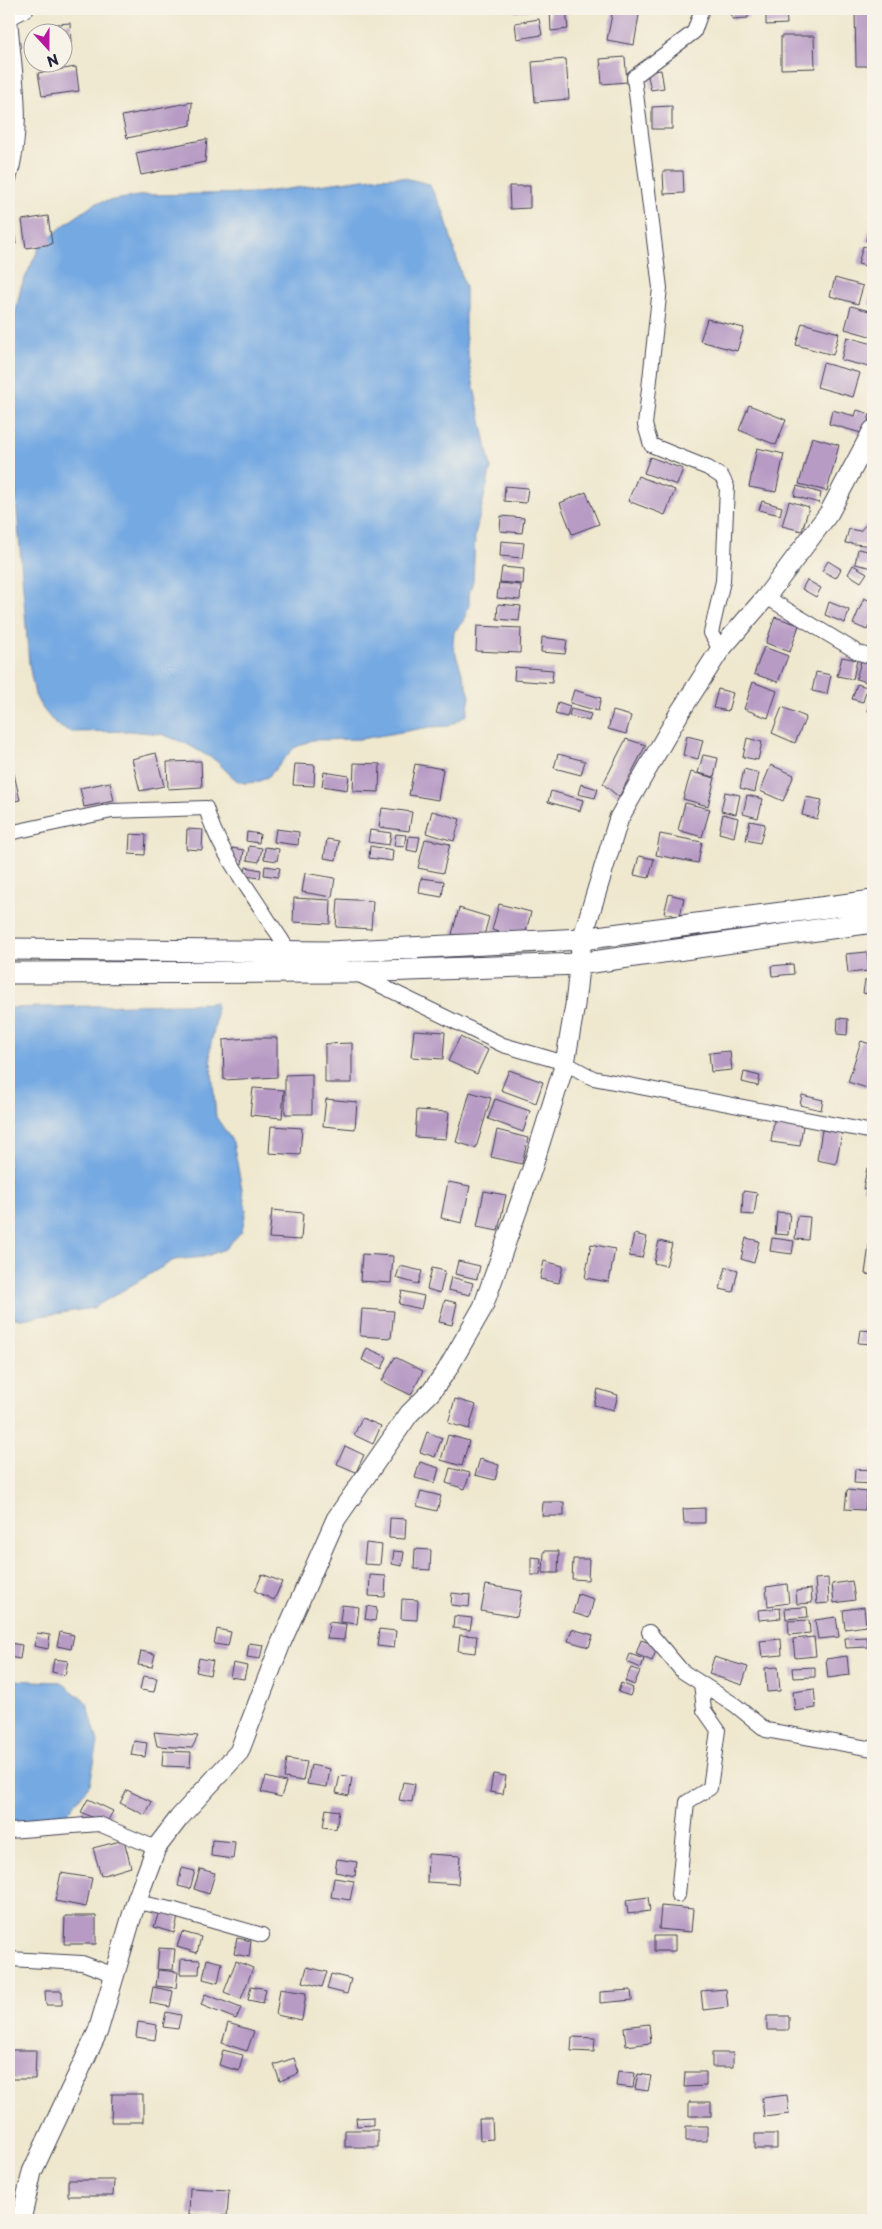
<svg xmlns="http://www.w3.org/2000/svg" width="882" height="2229" font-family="'Playpen Sans',sans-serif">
<rect width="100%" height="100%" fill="#f7f3e8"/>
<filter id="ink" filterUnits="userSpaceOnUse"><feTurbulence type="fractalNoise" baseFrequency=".02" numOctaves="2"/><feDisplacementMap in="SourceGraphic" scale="10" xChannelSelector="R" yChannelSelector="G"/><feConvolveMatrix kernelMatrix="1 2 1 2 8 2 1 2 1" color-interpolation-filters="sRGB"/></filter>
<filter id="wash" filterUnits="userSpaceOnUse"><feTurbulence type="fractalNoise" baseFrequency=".0096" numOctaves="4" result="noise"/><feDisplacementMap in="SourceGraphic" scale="20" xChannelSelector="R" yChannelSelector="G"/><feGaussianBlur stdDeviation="1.12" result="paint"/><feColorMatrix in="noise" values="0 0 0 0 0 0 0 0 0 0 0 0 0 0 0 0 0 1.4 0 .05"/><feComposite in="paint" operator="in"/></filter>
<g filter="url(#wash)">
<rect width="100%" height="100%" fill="#efe8cf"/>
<path fill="#74a9e2" stroke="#4b668e" d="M400,177L429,184L444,213L465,288V332L470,368L491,468L475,535L473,581L469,594V605L464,620L454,632L453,646L470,696L467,715L449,726L430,727L361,739L312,740L294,748L269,776L258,782L244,783L236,780L215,760L185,743L161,734L130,731L72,732L62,728L51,719L40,705L35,695L29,664L9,408V362L11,334L21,287L39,248L63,226L96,203L144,195L257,193L372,178Z
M216,1003V1020L210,1048L216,1117L233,1142L246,1210L242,1231L225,1249L204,1257L174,1260L93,1308L21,1319L9,1317V1008Z
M9,1680L61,1682L87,1703L98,1742L90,1784L64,1818L21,1826L9,1822Z"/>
<g id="blocks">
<path fill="#b79bc5" d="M514,9H530V10L514,12Z
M550,9H566L568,29L551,31Z
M613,9H640L634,45L607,40Z
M731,9H748V18L732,19Z
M766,9H786L787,24L766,25Z
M855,9H873V66H856Z
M539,19L542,35L517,39L515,23Z
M70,23L71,43L62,44V32H47V25Z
M781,36H814L815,68L781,69Z
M625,57L627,82L602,84L600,59Z
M566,59L569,99L535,102L532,62Z
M76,67L79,91L42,96L38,73Z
M661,70L664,88L651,90L647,72Z
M192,102L191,125L127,138L122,116Z
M672,106V129H652V107Z
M207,139L205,162L141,175L136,153Z
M663,171H683L684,193L664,194Z
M509,186H530V208L510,209Z
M48,216L52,244L26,248L22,220Z
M9,217H12L16,244L9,245Z
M871,223H873V243L866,241Z
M863,246L873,249V268L858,264Z
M835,278L863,286L858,304L830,296Z
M873,286V306L868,304Z
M851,306L873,312V337L845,329Z
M707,319L744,328L737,351L700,341Z
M802,323L839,333L833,355L796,345Z
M847,337L873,344V368L841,360Z
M823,363L860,373L853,397L817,387Z
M749,405L786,420L776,445L739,430Z
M832,410L855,416L857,410L870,414L865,434L829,424Z
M812,437L839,445L827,491L799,484Z
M757,448L784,454L776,492L749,487Z
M650,457L683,469L677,485L644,473Z
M638,476L675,490L665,515L628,501Z
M505,486L528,488L526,503L504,501Z
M797,486L821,493L819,503L794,496Z
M586,492L599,524L572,534L560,503Z
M762,501L782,507L780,515L759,510Z
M789,501L809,507L802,531L782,526Z
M501,516L524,518L522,533L500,531Z
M869,521L873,522V546L845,543L849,529L860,531Z
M501,541L524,543L522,558L500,556Z
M858,549L873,552V568L855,564Z
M828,561L841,569L836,578L822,571Z
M853,565L867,573L861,582L848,574Z
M502,567L524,569L523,584L500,582Z
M807,580L821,588L816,597L802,589Z
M499,583L521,585L520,600L497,598Z
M864,598L873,602V615L867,630L853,624Z
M829,602L849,610L845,623L825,615Z
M498,604L521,606L519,621L497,619Z
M775,617L799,625L790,652L766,643Z
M477,626L521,628L520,653L476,651Z
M542,637L567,640L565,654L541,652Z
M764,647L788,656L778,682L754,674Z
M842,657L857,660L853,679L837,676Z
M861,661L873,664L871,683L856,679Z
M515,667L553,670L552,683L514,680Z
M816,672L831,675L827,694L812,691Z
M753,682L777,691L768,718L744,709Z
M857,684L867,687L863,702L852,699Z
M718,689L733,693L728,711L713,708Z
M574,690L601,698L598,711L570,703Z
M872,692H873V712L868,711Z
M558,702L570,706L567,717L555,714Z
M782,707L806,717L795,743L772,733Z
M571,709L591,714L589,721L569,716Z
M613,711L631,716L626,734L608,729Z
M687,736L703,740L698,759L683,755Z
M747,738L762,742L758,760L743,757Z
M626,739L646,745L619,797L603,784Z
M156,753L164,786L140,791L132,759Z
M558,754L585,761L581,775L554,768Z
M703,755L718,758L714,777L698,773Z
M201,761L202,787L168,789L167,762Z
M354,763L380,764L379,792L353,791Z
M295,764L315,765L314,786L293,785Z
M415,764L443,769L438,800L409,795Z
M771,765L794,775L783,801L760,791Z
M744,769L759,773L755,792L740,788Z
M324,772L349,776L347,790L322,786Z
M691,772L715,778L708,806L683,799Z
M14,774L20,800L9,802V775Z
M110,782L114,801L84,807L80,788Z
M581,784L598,789L595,798L578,794Z
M551,791L583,800L580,811L548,802Z
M725,792L740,795L736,814L721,811Z
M747,795L763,799L758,818L743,814Z
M806,797L822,800L817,819L802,815Z
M685,803L710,809L702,837L678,830Z
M382,808L412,812L409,831L379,827Z
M432,811L460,819L454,841L426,833Z
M723,814L738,818L734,837L719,833Z
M750,821L765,824L760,843L746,840Z
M187,829L203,830L202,850L186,849Z
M276,829L299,832L298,845L274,842Z
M370,830L391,833L389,845L368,842Z
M247,832L260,834L259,843L246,841Z
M130,834L146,835L145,855L129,854Z
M396,834L406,835L404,847L394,846Z
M660,834L702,842L698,863L656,855Z
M409,836L420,837L417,852L407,850Z
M327,839L339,841L336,860L324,858Z
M425,839L450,844L443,873L418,868Z
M249,846L262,848L259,862L247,860Z
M370,846L393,850L392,861L369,858Z
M265,847L279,849L277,861L264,859Z
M232,848L244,850L242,864L230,862Z
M639,856L654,859L649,878L634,875Z
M265,866L280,868L278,877L264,875Z
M246,867L261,870L260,878L245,876Z
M305,873L335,878L332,897L302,892Z
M421,878L444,881L442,897L419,893Z
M669,894L684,898L680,917L664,913Z
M294,898L331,900L330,924L293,922Z
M338,899L373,901L371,929L336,927Z
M499,904L531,912L524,939L492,930Z
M459,908L489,917L482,943L452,934Z
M867,952L869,971L848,973L846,954Z
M793,964L794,974L772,976L771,966Z
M865,980L873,981V995L863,993Z
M838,1018L848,1019L847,1035L837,1034Z
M414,1030L445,1032L443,1059L411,1057Z
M460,1037L488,1050L477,1074L448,1061Z
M250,1038H277V1077L224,1080L223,1040Z
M861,1041L873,1045V1090L848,1082Z
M352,1043V1083H325V1044Z
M730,1051L732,1070L711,1072L709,1053Z
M509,1070L543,1082L536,1103L501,1090Z
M744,1072L760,1076L758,1086L742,1082Z
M312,1074V1114H285V1075Z
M253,1088L284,1090L282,1118L250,1115Z
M470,1092L491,1098L476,1148L456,1142Z
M802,1095L823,1100L821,1110L800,1105Z
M326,1099L357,1102L355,1129L323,1126Z
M495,1099L530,1111L523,1132L488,1119Z
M417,1110L449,1112L446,1139L415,1137Z
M775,1114L804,1118L800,1146L771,1142Z
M271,1126L302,1128L300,1155L269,1153Z
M497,1130L528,1138L522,1164L491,1157Z
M822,1130L842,1133L836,1164L817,1160Z
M867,1168L873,1169V1191L863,1189Z
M448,1182L470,1186L462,1223L441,1218Z
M484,1191L506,1195L498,1231L477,1227Z
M743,1191L757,1193L754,1215L742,1214Z
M272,1210L303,1213L301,1240L269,1238Z
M777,1212L790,1213L788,1235L775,1234Z
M797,1216L810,1217L808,1240L795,1239Z
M634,1234L647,1237L642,1258L629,1256Z
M746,1238L759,1241L754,1263L741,1259Z
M772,1238L794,1241L792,1254L770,1251Z
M659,1241L672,1244L666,1266L654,1263Z
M591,1244L615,1249L609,1282L585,1278Z
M869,1245H873V1275L865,1274Z
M362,1254L393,1256L391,1283L360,1281Z
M458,1261L480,1266L477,1279L455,1274Z
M544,1261L563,1266L559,1283L540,1279Z
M400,1266L422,1271L418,1284L396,1278Z
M726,1267L738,1270L733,1292L720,1289Z
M432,1268L445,1271L440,1293L427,1289Z
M451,1277L473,1283L470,1295L448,1290Z
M402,1291L424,1296L421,1309L399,1304Z
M445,1300L457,1303L452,1325L439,1322Z
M362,1309L394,1311L391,1338L360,1336Z
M860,1330L873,1331V1344L858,1343Z
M367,1348L387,1357L382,1369L362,1360Z
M395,1357L423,1371L411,1395L382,1381Z
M598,1389L618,1395L614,1410L594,1405Z
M455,1399L476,1405L469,1429L448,1423Z
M362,1418L381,1426L373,1444L354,1435Z
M427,1432L442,1438L435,1457L420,1452Z
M448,1435L469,1441L462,1466L441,1460Z
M345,1446L364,1455L356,1472L337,1464Z
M480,1459L499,1465L495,1480L475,1475Z
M420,1462L439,1468L435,1483L415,1478Z
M450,1468L470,1473L465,1489L446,1483Z
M855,1469L873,1470V1484L854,1483Z
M847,1490L867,1492L865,1510L845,1509Z
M421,1491L441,1496L437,1511L417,1506Z
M543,1502H564V1516H542Z
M705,1508V1523H684L683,1509Z
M390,1518L406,1519L405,1539L389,1538Z
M366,1543L382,1545L380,1565L364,1564Z
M415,1549L431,1550L430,1570L414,1569Z
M394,1551L404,1552L402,1566L392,1564Z
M544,1551H559L558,1573H543Z
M531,1557L541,1558L540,1575H531Z
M573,1559H589L588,1580L572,1579Z
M262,1574L282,1582L274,1600L255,1591Z
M370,1575L386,1576L385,1597L369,1596Z
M828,1578L829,1603L817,1604L815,1579Z
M852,1581L855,1600L834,1603L832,1584Z
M787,1584L789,1603L768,1606L766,1587Z
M486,1585L522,1591L517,1617L481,1611Z
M811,1589L812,1603L797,1604L796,1591Z
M452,1593L470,1595L469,1607L451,1605Z
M578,1594L594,1599L589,1618L573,1613Z
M402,1599L418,1600L417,1620L401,1619Z
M342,1605L359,1607L357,1624L340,1622Z
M367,1606L377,1608L375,1621L365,1619Z
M807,1607L808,1617L786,1619L785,1608Z
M864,1607L866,1626L845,1629L843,1610Z
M780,1608L781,1618L759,1620L758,1610Z
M454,1616L472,1618L470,1630L453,1628Z
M836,1617L839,1637L818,1639L815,1620Z
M809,1620L810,1633L789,1635L788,1621Z
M329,1622L346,1624L344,1640L327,1639Z
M217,1629L231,1632L228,1646L214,1644Z
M379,1629L396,1631L394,1648L377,1646Z
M572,1629L593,1635L589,1647L568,1641Z
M60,1632L74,1635L71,1649L57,1646Z
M37,1633L50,1635L48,1649L34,1646Z
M460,1635L477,1636L475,1653L458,1651Z
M814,1637L816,1656L795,1658L793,1639Z
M867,1637L868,1647L846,1648L845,1638Z
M781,1639L782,1655L762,1657L760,1641Z
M641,1640L658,1646L652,1661L636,1654Z
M9,1643L22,1645L20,1659L9,1657Z
M249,1643L263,1645L260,1659L247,1657Z
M141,1651L155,1654L152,1667L138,1665Z
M630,1654L644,1659L641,1668L627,1662Z
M847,1656L849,1675L828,1678L826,1659Z
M714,1657L748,1667L742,1685L709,1674Z
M199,1658L213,1661L210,1675L196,1672Z
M54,1659L68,1661L65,1675L52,1672Z
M233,1663L247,1666L244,1679L230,1677Z
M778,1667L780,1691L767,1692L765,1668Z
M815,1667V1677L793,1678L792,1668Z
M631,1668L640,1671L634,1685L625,1681Z
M143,1676L157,1678L154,1692L140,1690Z
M621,1683L633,1688L630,1696L618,1692Z
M814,1689L816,1708L795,1711L793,1692Z
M154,1732L198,1736L192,1748L157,1746Z
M134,1741L147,1743L145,1757L131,1755Z
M163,1751L191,1752L190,1767L162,1766Z
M287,1759L307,1762L303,1781L284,1778Z
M311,1765L330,1769L327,1787L307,1784Z
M493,1774L506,1776L503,1794L490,1792Z
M340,1775L352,1777L349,1796L336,1793Z
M266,1777L286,1782L281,1797L261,1792Z
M403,1782L415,1784L412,1802L399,1800Z
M127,1790L152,1802L145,1815L120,1803Z
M88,1799L113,1811L106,1824L81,1812Z
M326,1809L339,1811L336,1829L323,1827Z
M124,1840L131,1867L101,1876L93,1848Z
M212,1840L235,1842L233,1859L211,1856Z
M428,1854L460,1856L458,1884L427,1882Z
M337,1859L357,1862L355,1876L335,1872Z
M182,1868L195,1871L190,1889L178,1886Z
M200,1869L215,1873L209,1894L194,1889Z
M61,1873L92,1878L86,1907L55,1901Z
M334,1878L354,1881L350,1900L331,1897Z
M648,1897L650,1911L628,1914L626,1900Z
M661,1906L693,1909L691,1932L659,1929Z
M159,1912L178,1917L174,1933L154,1927Z
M65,1916H96V1944H64Z
M182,1932L201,1937L197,1953L177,1947Z
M654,1936H675V1951H654Z
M237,1938L251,1941L249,1957L234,1954Z
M159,1948L175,1949L173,1970L157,1969Z
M181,1959L200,1960L199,1974H180Z
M207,1959L222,1963L218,1983L203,1979Z
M236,1961L253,1968L241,1999L224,1992Z
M307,1967L327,1972L322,1987L303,1982Z
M158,1970L178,1972L176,1988L156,1986Z
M331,1974L351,1979L347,1994L327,1989Z
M251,1986L266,1989L263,2003L248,2000Z
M153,1987L173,1991L170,2007L150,2003Z
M280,1989L306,1993L302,2020L276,2015Z
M726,1989L728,2007L703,2010L701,1991Z
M631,1990L632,2000L600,2003V1992Z
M45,1991H62V2005H46Z
M205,1994L241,2008L236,2019L201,2005Z
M166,2012L181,2015L178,2029L163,2027Z
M767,2016H789V2030H767Z
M138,2022L157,2025L155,2040L136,2037Z
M228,2023L254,2031L247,2051L222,2043Z
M649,2024L651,2043L626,2046L624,2027Z
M572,2037L595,2038L594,2052L571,2051Z
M9,2050H36L35,2079H9Z
M223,2050L243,2055L239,2071L219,2065Z
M712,2053H733V2067H712Z
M294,2058L299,2073L280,2081L274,2065Z
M618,2071L635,2073L633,2088L616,2086Z
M685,2072H706V2086L684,2087Z
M638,2074L651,2076L648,2091L635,2089Z
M112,2094H143V2122H111Z
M787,2095L789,2114L764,2117L762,2098Z
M689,2102H711V2116H689Z
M373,2117V2125L357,2126L356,2118Z
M479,2119H492L493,2139L480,2140Z
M686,2126H707V2141H686Z
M345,2130H378V2147H345Z
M755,2134H777V2149H755Z
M68,2180H114L113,2196H68Z
M190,2188L229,2190L227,2216L189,2215Z"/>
</g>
</g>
<g filter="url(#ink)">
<use href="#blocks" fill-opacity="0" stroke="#414051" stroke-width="1"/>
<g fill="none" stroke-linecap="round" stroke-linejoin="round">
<defs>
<path id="minor" d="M702,9L694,32L634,77L660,288L645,425L651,445L708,468L722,477L727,487L723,581L711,633L720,650
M9,179C26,126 14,73 10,18L27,9
M766,597L859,653L873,657
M9,833L112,811L206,808C218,850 246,884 269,921C277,933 286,944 291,957
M357,974L503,1045L565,1063L593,1078L873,1132
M649,1632L682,1671L735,1705L766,1730L873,1749
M9,1831L99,1824L156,1848
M678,1895L687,1802L710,1788L718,1730L704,1710L701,1683
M136,1902L171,1909L262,1935
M9,1959L82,1963L115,1975"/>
<path id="secondary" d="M21,2220L32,2172L98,2031L136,1902L156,1848L179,1818L239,1752L281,1643L336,1519L409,1414L431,1392L447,1370L483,1307L532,1169L565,1063L575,1005L582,939L619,818L680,712L720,650L766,597L829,513L873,430"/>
<path id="primary" d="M9,949L329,952L582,939L873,901
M9,973L353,972L579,964L873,922"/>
</defs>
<use href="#minor" stroke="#414051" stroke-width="16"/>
<use href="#secondary" stroke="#414051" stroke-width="21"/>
<use href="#primary" stroke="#414051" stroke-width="23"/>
<use href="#minor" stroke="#fff" stroke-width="14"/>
<use href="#secondary" stroke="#fff" stroke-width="19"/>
<use href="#primary" stroke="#fff" stroke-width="21"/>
</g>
</g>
<rect width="882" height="2229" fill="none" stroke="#f7f3e8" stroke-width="30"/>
<g transform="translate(48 48) rotate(159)"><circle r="24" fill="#f7f3e8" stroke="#a29fa3"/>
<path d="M0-4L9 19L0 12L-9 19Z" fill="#b5179e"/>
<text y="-8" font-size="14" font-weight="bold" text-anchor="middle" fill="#22223b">N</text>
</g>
</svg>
